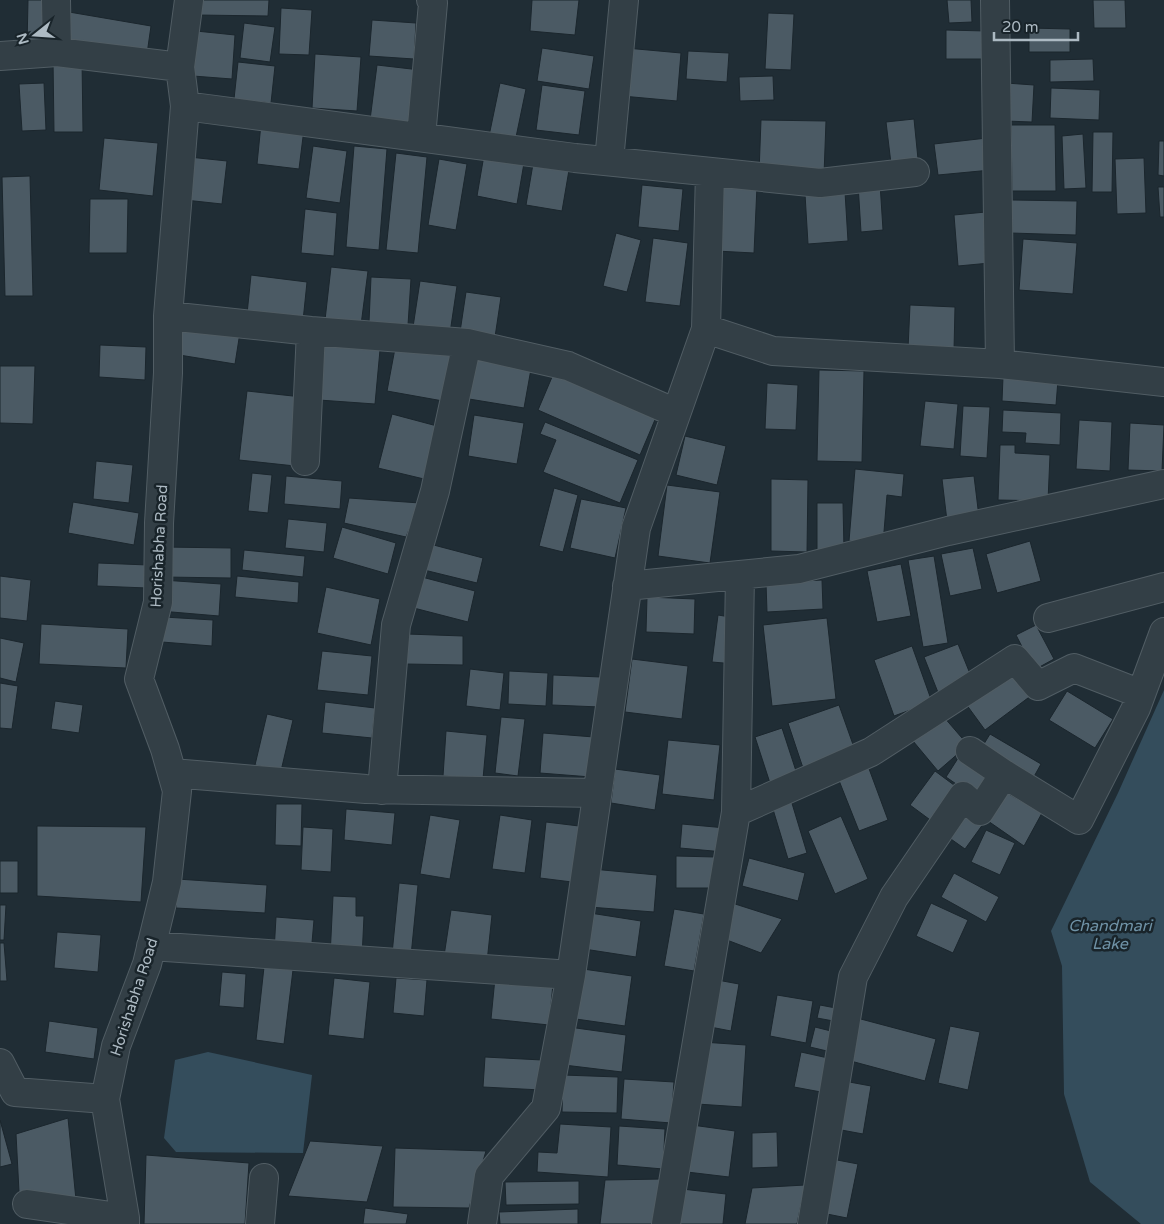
<svg xmlns="http://www.w3.org/2000/svg" width="1164" height="1224" font-family="'Varela Round',sans-serif">
<rect width="100%" height="100%" fill="#202d35"/>
<path fill="#344d5c" d="M1164,690V1224H1141L1090,1182L1064,1094L1062,966L1051,931L1118,793Z
M208,1052L312,1075L303,1153L176,1152L164,1138L175,1060Z"/>
<path fill="#4b5a64" stroke="#1b262d" d="M28,0H46L45,47L27,46Z
M197,0H269L268,16L197,15Z
M532,0H579L575,35L530,31Z
M947,0H971L972,22L949,23Z
M1093,0H1125L1126,28H1094Z
M281,8L312,10L309,55L279,54Z
M69,12L151,26L147,54L65,40Z
M768,13L794,14L791,70L765,69Z
M372,20L416,23L414,59L369,56Z
M244,23L275,27L270,62L240,58Z
M1029,28L1070,29V52H1029Z
M946,30L986,31V59H946Z
M196,31L235,35L232,79L193,76Z
M542,48L594,56L589,89L537,81Z
M626,48L681,53L677,101L622,96Z
M688,51L729,53L727,82L686,79Z
M315,54L361,57L357,111L312,108Z
M82,59L83,132H54L53,60Z
M1093,59L1094,81L1050,82V60Z
M238,62L275,66L271,103L234,99Z
M377,65L420,70L414,125L370,120Z
M773,76L774,100L740,101L739,77Z
M44,83L46,130L22,131L19,84Z
M500,83L526,89L515,142L489,136Z
M1006,83L1034,85L1032,122L1005,121Z
M542,85L585,91L579,135L536,130Z
M1051,88L1100,90L1099,120L1050,118Z
M914,119L919,169L892,172L886,122Z
M761,120L826,121L824,175L759,173Z
M261,124L304,129L299,169L257,164Z
M1011,125H1055L1056,191H1012Z
M1093,132H1113L1112,192H1092Z
M1083,134L1086,188L1064,189L1062,136Z
M104,138L158,143L153,196L99,190Z
M987,138L991,170L938,175L934,144Z
M1159,141H1164V176L1158,175Z
M313,146L347,151L340,203L306,198Z
M354,146L387,149L379,250L346,247Z
M396,153L427,157L418,253L386,250Z
M484,155L524,163L517,204L477,196Z
M189,157L227,161L222,204L185,200Z
M1144,158L1146,213L1117,214L1115,159Z
M439,159L467,164L456,230L428,225Z
M533,164L569,170L562,211L526,205Z
M30,176L33,296H5L2,177Z
M880,183L883,230L861,232L858,184Z
M642,185L683,189L679,231L638,227Z
M718,185L757,186L754,253L716,251Z
M1158,187H1164V217H1160Z
M845,192L848,241L808,244L805,194Z
M90,199H128L127,253H89Z
M1011,200L1077,201L1076,235L1010,233Z
M305,209L337,213L334,256L301,253Z
M986,212L990,263L958,266L954,215Z
M616,233L641,240L627,292L603,286Z
M653,238L688,243L680,306L645,302Z
M1023,239L1077,243L1073,294L1019,290Z
M331,267L368,271L361,325L325,320Z
M251,275L307,282L303,321L247,314Z
M371,277L411,279L408,325L369,322Z
M420,281L457,286L450,333L413,327Z
M466,292L501,297L495,337L460,332Z
M910,305L955,307L954,350L908,349Z
M178,316L241,326L235,364L173,354Z
M396,343L451,353L443,401L387,391Z
M100,345L146,347L145,380L99,377Z
M323,345L380,350L375,404L319,400Z
M475,359L531,369L524,408L469,399Z
M0,366H35L33,424L0,423Z
M555,370L657,415L640,455L538,410Z
M819,370L864,371L862,462L817,461Z
M1003,377L1058,380L1056,405L1002,401Z
M767,383L798,385L796,430L765,429Z
M247,391L302,397L295,466L239,460Z
M925,401L958,404L954,449L920,446Z
M963,406L990,407L987,458L960,456Z
M1003,410L1061,413L1060,445L1025,443L1026,433L1002,432Z
M392,414L437,426L424,479L378,468Z
M474,415L524,423L517,464L468,456Z
M1079,420L1112,422L1110,471L1076,469Z
M545,422L638,460L620,503L543,472L556,440L540,434Z
M1130,423L1164,425L1162,471L1128,470Z
M685,436L726,446L717,485L676,475Z
M1000,445H1015V453L1050,455L1048,501L998,500Z
M96,461L133,465L129,503L93,499Z
M855,469L904,474L902,497L887,495L883,544L849,541Z
M252,473L272,475L268,513L248,511Z
M286,476L342,481L340,509L284,504Z
M974,476L979,517L947,521L942,479Z
M771,479L808,480L807,552L771,551Z
M667,485L720,492L710,563L658,556Z
M554,488L578,495L563,552L539,546Z
M349,498L420,503L406,537L344,523Z
M581,499L626,508L615,558L570,548Z
M73,502L139,513L134,545L68,533Z
M817,503H843L844,550H817Z
M288,519L327,523L324,552L285,548Z
M342,527L396,543L388,574L333,558Z
M1030,541L1041,581L997,593L986,554Z
M426,543L483,558L477,583L420,569Z
M164,547L231,548V578L164,577Z
M973,548L982,589L950,596L941,554Z
M244,550L305,556L303,577L242,570Z
M934,556L948,643L923,647L908,560Z
M98,563L148,565L147,588L97,586Z
M901,564L911,616L877,622L867,571Z
M0,576L31,580L27,621L0,618Z
M237,576L299,582L298,603L235,597Z
M418,576L475,591L468,622L410,607Z
M162,580L221,584L219,616L160,611Z
M822,580L823,609L767,612L766,583Z
M326,587L380,599L371,645L317,633Z
M647,597L695,599L694,634L646,632Z
M718,615L736,618L735,664L712,662Z
M164,617L213,620L212,646L162,642Z
M827,618L836,699L772,706L763,625Z
M41,624L128,629L126,668L39,664Z
M1036,625L1054,659L1034,670L1016,635Z
M407,634L463,636V665L406,664Z
M0,638L24,643L16,682L0,678Z
M958,644L973,681L939,695L924,657Z
M912,646L932,702L894,716L874,660Z
M322,651L372,656L368,695L317,690Z
M632,659L688,666L682,719L625,712Z
M470,669L504,673L500,710L466,706Z
M1013,669L1032,695L985,730L966,704Z
M509,671L548,673L546,706L508,704Z
M553,675L601,677L600,707L552,705Z
M0,683L18,686L12,729L0,728Z
M1067,691L1113,719L1095,748L1049,720Z
M55,701L83,705L79,733L51,729Z
M325,702L375,708L372,738L322,733Z
M839,705L856,753L804,771L788,723Z
M267,714L293,720L281,771L255,765Z
M943,716L968,745L938,771L913,741Z
M501,717L525,719L518,776L495,773Z
M782,728L797,774L770,783L755,737Z
M446,731L487,735L483,779L443,776Z
M543,733L594,737L591,777L540,773Z
M990,734L1041,764L1031,782L979,752Z
M668,740L720,745L714,800L662,794Z
M962,752L996,773L981,801L946,777Z
M868,766L888,820L859,831L838,778Z
M615,769L660,775L655,810L611,803Z
M935,771L962,791L937,825L910,805Z
M1000,789L1042,813L1024,846L988,821Z
M791,800L807,853L788,859L772,806Z
M962,803L986,820L965,849L941,832Z
M276,804H302L301,846L275,845Z
M346,809L395,813L392,845L344,840Z
M430,815L460,820L450,879L420,874Z
M500,815L532,820L525,873L492,869Z
M841,816L868,879L835,894L808,831Z
M546,822L579,826L572,882L540,878Z
M682,824L726,828L724,852L680,848Z
M37,826L146,827L141,902L37,896Z
M303,827L333,829L331,872L301,870Z
M986,830L1015,843L1000,875L971,862Z
M676,856L715,857V888H676Z
M749,858L805,873L798,901L742,886Z
M0,861H18V893H0Z
M592,869L657,875L654,912L589,907Z
M954,873L999,897L986,922L941,897Z
M177,879L267,885L265,913L176,908Z
M399,883L418,885L411,956L392,954Z
M333,896L356,897V916H364L362,958L330,957Z
M732,903L782,919L761,953L719,937Z
M931,903L968,920L953,953L916,936Z
M0,905H6L4,940H0Z
M674,909L704,914L694,971L664,966Z
M451,910L492,915L487,962L444,956Z
M590,913L641,921L636,957L584,949Z
M276,917L314,920L311,954L274,952Z
M57,932L101,935L98,972L54,968Z
M0,943H4L7,981H0Z
M264,967L293,970L284,1044L256,1040Z
M583,969L632,976L625,1026L576,1019Z
M222,972L246,974L244,1008L219,1006Z
M334,978L370,982L364,1039L328,1035Z
M396,978L427,980L424,1016L393,1013Z
M495,978L553,984L549,1025L491,1019Z
M712,979L739,984L731,1031L705,1026Z
M777,995L813,1001L806,1043L770,1036Z
M820,1005L841,1009L839,1022L817,1018Z
M857,1018L936,1039L925,1081L847,1060Z
M49,1021L98,1028L94,1059L45,1052Z
M950,1026L980,1032L968,1090L938,1083Z
M569,1027L626,1035L622,1072L564,1065Z
M815,1027L831,1031L827,1051L810,1047Z
M702,1042L746,1045L742,1107L697,1104Z
M801,1052L828,1058L821,1092L794,1087Z
M485,1057L542,1060L541,1090L483,1087Z
M563,1075L618,1077L617,1113L562,1112Z
M624,1079L674,1082L671,1123L621,1119Z
M844,1081L871,1086L863,1134L836,1129Z
M68,1118L76,1200L19,1192L16,1134Z
M0,1120L12,1164L0,1167Z
M560,1124L611,1127L608,1177L537,1172L538,1152L557,1153Z
M692,1125L735,1131L729,1177L687,1172Z
M619,1126L665,1129L663,1169L617,1165Z
M777,1132L778,1167L752,1168V1133Z
M310,1141L383,1146L367,1202L288,1196Z
M395,1148L486,1151L469,1208L393,1207Z
M146,1155L249,1163L245,1224H144Z
M832,1159L858,1164L847,1218L822,1213Z
M662,1179L657,1224H600L605,1180Z
M579,1181V1204L506,1205L505,1182Z
M805,1185L797,1224H745L752,1188Z
M682,1189L726,1194L723,1224H679Z
M365,1208L408,1214L406,1224H363Z
M578,1209V1224H500L499,1212Z"/>
<g fill="none" stroke-linecap="round" stroke-linejoin="round">
<defs>
<path id="minor" d="M57,52L180,67
M0,56L57,52L56,0
M185,106L575,158L820,183L915,172
M421,137L433,3L431,0
M609,161L624,0
M168,316L311,331L467,343L568,366L676,413
M706,329L773,351L1000,364L995,0
M1000,364L1164,382
M305,461L311,331
M627,586L799,569L948,531L1164,484
M1048,618L1164,587
M970,751L1004,774L1079,820L1136,708L1164,632
M172,773L366,789L597,793
M382,790L396,625L435,491L467,343
M736,812L740,575
M151,946L571,975
M0,1063L15,1092L105,1099
M27,1204L125,1218
M125,1224V1218L105,1099L116,1046L147,964L167,882L177,791L165,749L139,679L158,602L159,523L168,373V316L185,106L180,67L189,0
M260,1224L264,1178
M482,1224L489,1176L546,1108L571,975L636,528L706,329L710,172
M666,1224L736,812L871,752L1015,659L1038,686L1074,668L1141,694
M812,1224L853,977L894,897L963,796L980,811L1004,774"/>
</defs>
<use href="#minor" stroke="#515d64" stroke-width="30"/>
<use href="#minor" stroke="#333f46" stroke-width="28"/>
</g>
<g text-anchor="middle" stroke-width="5" stroke-linejoin="round" paint-order="stroke">
<g font-size="15" fill="#adbac3" stroke="#19242a">
<text transform="translate(159 546) rotate(-87)" y="5">Horishabha Road</text>
<text transform="translate(134 997) rotate(-72)" y="5">Horishabha Road</text>
</g>
<g font-size="16" font-style="italic" fill="#6f92a6" stroke="#19242a">
<text x="1110" y="931">Chandmari<tspan x="1110" dy="18">Lake</tspan></text>
</g>
</g>
<g transform="translate(35 35) rotate(253)" stroke="#19242a" stroke-width="4" paint-order="stroke">
<path d="M0-4L9 19L0 12L-9 19Z" fill="#adbac3"/>
<text y="-8" font-size="14" font-weight="bold" text-anchor="middle" fill="#adbac3">N</text>
</g>
<path d="M994 32v8h84v-8" fill="none" stroke="#adbac3" stroke-width="2.5"/>
<text x="1002" y="32" font-size="15" fill="#adbac3" stroke="#19242a" stroke-width="4" paint-order="stroke">20 m</text>
</svg>
